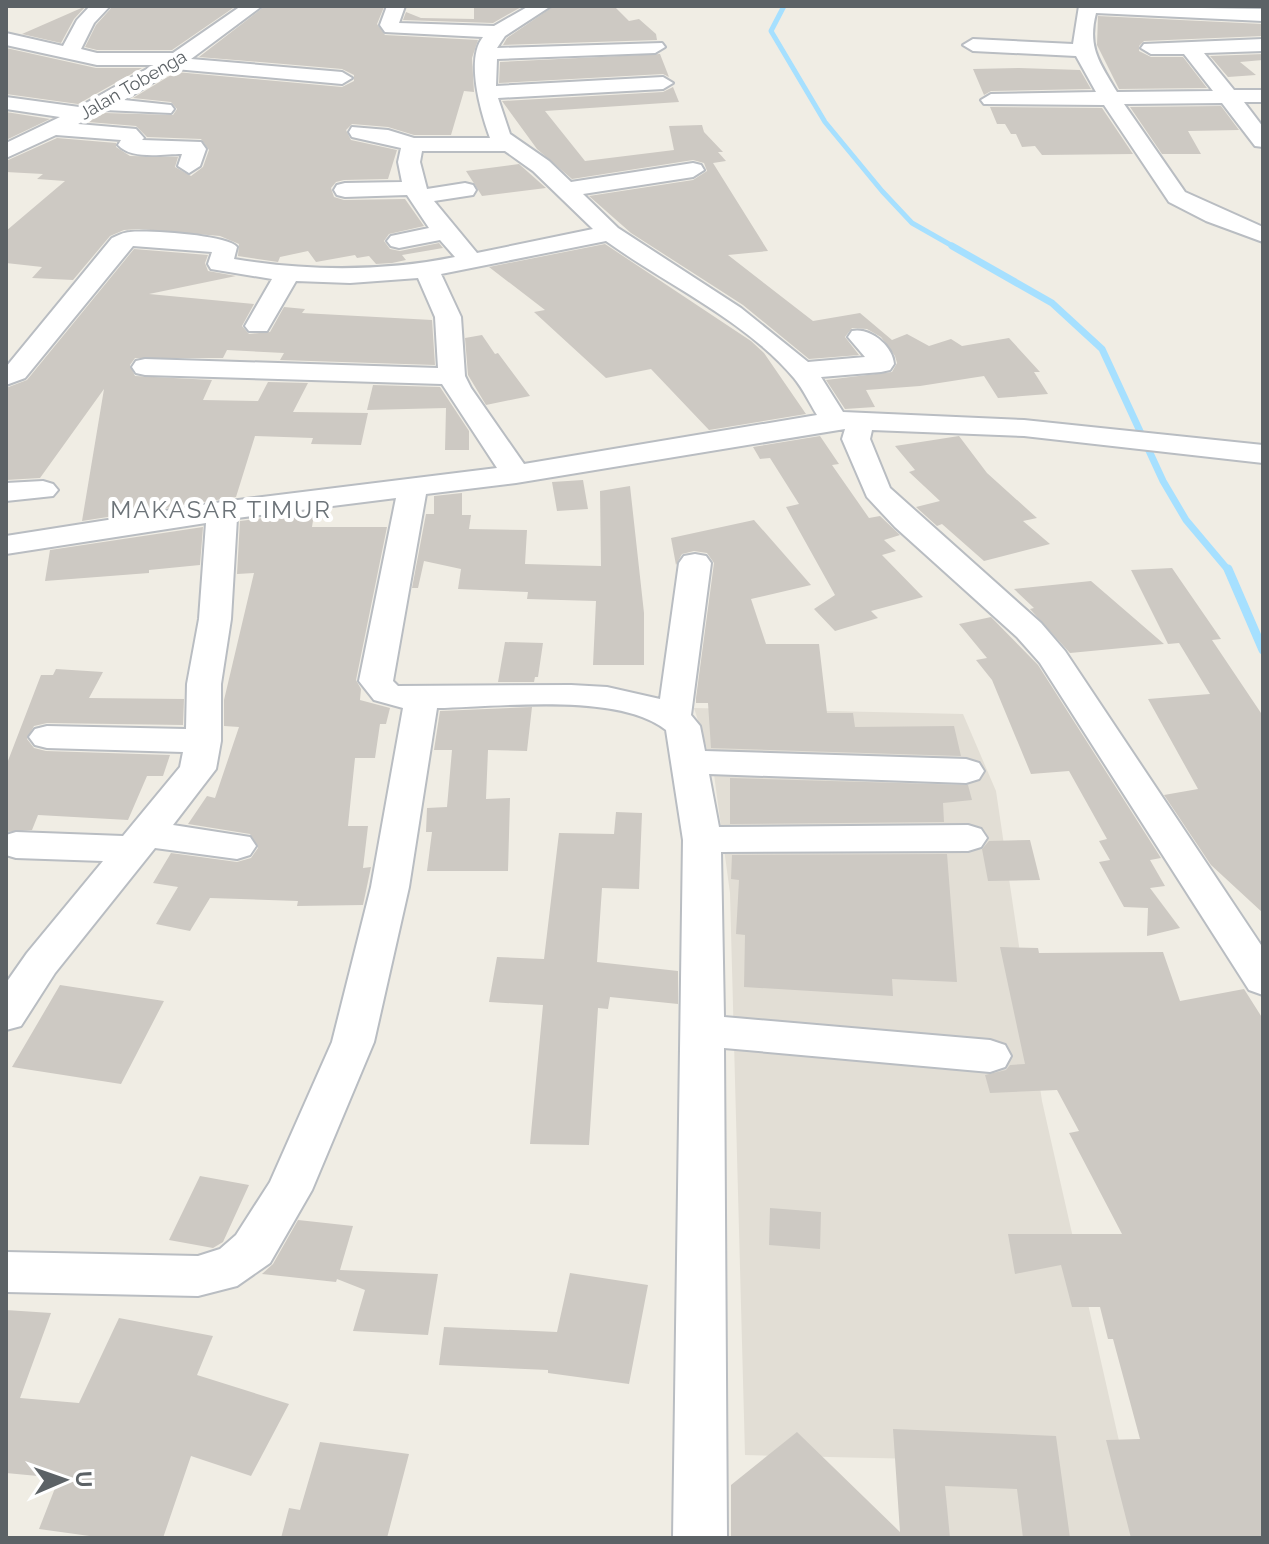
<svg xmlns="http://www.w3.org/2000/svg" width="1269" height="1544" font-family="Raleway,sans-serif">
<rect width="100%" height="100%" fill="#f0ede4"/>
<path fill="#e2ded5" d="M694,708L963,714L996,791L1042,1101L1141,1538H926L920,1459L745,1455L730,893L713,767Z"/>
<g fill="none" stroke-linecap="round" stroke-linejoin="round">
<path stroke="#a6e0ff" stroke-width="5" d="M784,6L771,31L825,122L882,191L912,223L956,248"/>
<path stroke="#a6e0ff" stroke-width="7" d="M952,246L1052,303L1102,349L1163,481L1186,520L1229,571"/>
<path stroke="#a6e0ff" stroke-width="9" d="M1228,569L1263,650"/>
</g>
<path fill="#cdc9c3" d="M86,6L74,19L61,43L22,34Z
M113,6H236L172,50H97L85,47L96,25Z
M265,6L384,7L377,24L385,35L478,40L472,58L474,92L464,91L451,135H414L388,127L352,124L346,130L351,140L397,150L388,179L344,180L336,182L331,188L334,197L344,200L405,199L424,226L389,234L384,241L390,249L400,251L439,243L443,248L402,255L406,260L392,263L376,264L369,256L357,258L355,255L316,262L308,251L280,257L278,262L238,256L239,244L220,236L139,229L124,230L110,236L73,280L32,278L42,267L6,263V231L65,181L37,179L43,174L6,172V161L57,138L116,143V147L130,156L178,157L175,167L191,176L203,167L209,150L201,139L147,137L136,126L88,122L105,113L173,115L177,109L171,102L133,98L176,72L342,87L354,81V75L342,69L199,57Z
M474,6H523L493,23L403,20L406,12L421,18L474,19Z
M554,6H614L629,21L639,19L656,34L657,40L503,45L507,38Z
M1098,16L1263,24V36L1144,41L1139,46V51L1151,57H1183L1207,88L1119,89L1097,45Z
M6,48L96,68H142L78,104L6,94Z
M660,54L669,77L663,74L499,83L500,62Z
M1263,54V60L1240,62L1256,75L1228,77L1210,56Z
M1019,68L1080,70L1091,89L991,91L984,95L973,69Z
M673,87L679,102L545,111L585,161L674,150L669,126L702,125L704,132L723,152H718L726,161L713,163L768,251L728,255L813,321L860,313L892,340L907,334L929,346L951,339L962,346L1009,338L1040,372H1034L1048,394L998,398L984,376L920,386L866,390L875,407L845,409L826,380L892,372L897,363L895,356L881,337L867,329L852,328L845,337L859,355L809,359L743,305L631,233L589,196L693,180L707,171L704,163L693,160L572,179L537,149L502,101L663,92Z
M1221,106L1239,130L1188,131L1201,154H1162L1130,107Z
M990,107L1102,108L1133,154L1042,155L1035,146L1022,147L1016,134H1011L1005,124H997Z
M6,112L50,119L6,140Z
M519,164L546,188L482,196L466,171Z
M605,244L751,341L764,353L806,414L709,430L651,369L606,378L534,312L545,310L489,267Z
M134,249L208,255L205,263L208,271L236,276L149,294L254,304L242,326L249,334L270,332L284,307L305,309L302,313L432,320L435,365L280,360L284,353L227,350L223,358H135L130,365L135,376L212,380L203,400L258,401L268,382L308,383L293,412L368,413L361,445L311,444L313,438L255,436L236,497L82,521L104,389L40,478L6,480V388L27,380Z
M482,335L495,354L498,353L530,396L486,405L468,375L465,338Z
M373,385L440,387L469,431V450H445L446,408L367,410Z
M820,436L839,464L832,465L869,518L880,516L900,535L884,540L896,551L882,555L923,597L871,611L878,618L835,631L814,609L835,595L786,507L799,504L770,458L760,459L753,447Z
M959,436L987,473L1037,518L1023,521L1050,544L984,561L942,524L937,526L916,507L940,501L909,472L915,470L895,446Z
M583,480L588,509L557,511L552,482Z
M630,486L644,613V665H593L596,601L527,599L528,592L458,589L461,569L424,561L418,588H412L426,514H434V496L462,493V515H471L469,529L527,530L525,564L601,566L600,491Z
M294,514H314L312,527H387L356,680L361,689L360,700L390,708L386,724H380L375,758H355L348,826H368L363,868L371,867L363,905L297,906L298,901L210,898L190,931L156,924L178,887L153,883L171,853L237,862L251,858L258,848L250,834L188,824L207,796L215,798L239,727L224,726V700L254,573L237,574L240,521Z
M754,520L811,585L751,599L766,644H819L827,713H853L855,727L954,726L961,756L711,748L708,703H696V698L714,563L707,553L694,551L682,554L676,565L671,538Z
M203,527L200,565L149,570V573L45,581L50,550Z
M1172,568L1221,639L1212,640L1263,716V913L1211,865L1164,795L1198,789L1148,699L1210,694L1179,643L1168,644L1131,570Z
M1091,581L1164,644L1070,653L1030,609L1034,608L1014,589Z
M991,617L1038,665L1161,858L1150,860L1165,886L1150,888L1180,928L1147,936L1148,908L1124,907L1099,862L1110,860L1099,841L1107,839L1069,771L1031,774L992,680L976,660L987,658L959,624Z
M505,642L543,643L538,677H535L534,682H498Z
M56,669L103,672L89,698L184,699L183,725L47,723L34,726L27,739L34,748L46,751L170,755L163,776H147L128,820L38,815L32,830L6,832V766L41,675H53Z
M532,707L527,751L488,750L486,799L510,798L508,871H427L432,832H426L427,808L447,807L452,750H434L440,711Z
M730,778L968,785L972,800L943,803L944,822L730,824Z
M616,812L642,813L639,889L602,888L597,962L678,971V1004L610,997L608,1009L598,1008L589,1145L530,1144L543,1005L489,1002L497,957L544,959L559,833L614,834Z
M1030,840L1040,880L988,881L982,849L989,841Z
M947,854L957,982L892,979L893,996L744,987L745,935L736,934L739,880L731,879L732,855Z
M1000,947L1038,948L1039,953L1163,952L1180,1001L1244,989L1263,1019V1538H1131L1106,1440L1140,1439L1113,1339H1108L1100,1307H1072L1061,1265L1015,1274L1008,1234H1122L1069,1133L1079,1131L1057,1090L990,1093L985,1075L1006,1070L1010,1065L1025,1064Z
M60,985L164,1001L121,1084L12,1067Z
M200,1176L249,1185L223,1242L213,1248L169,1240Z
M770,1208L821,1212L820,1249L769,1245Z
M298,1220L353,1226L340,1270L438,1274L428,1335L353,1331L365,1290L337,1279L336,1282L262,1274L273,1264Z
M570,1273L648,1285L629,1384L548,1373V1370L439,1365L444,1327L557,1332Z
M6,1310L51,1313L20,1398L79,1403L119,1318L213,1336L197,1375L289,1404L251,1476L191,1456L163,1538H104L39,1529L59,1478L6,1473Z
M893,1429L1056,1436L1070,1538H1023L1017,1489L945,1486L950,1538H731V1485L797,1432L900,1532Z
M320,1442L409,1454L387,1538H281L289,1508L300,1510Z"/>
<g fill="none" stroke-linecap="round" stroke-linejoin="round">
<defs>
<path id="minor" d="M90,6H110L94,23L81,49L97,53H173L241,6H262L191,59L342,72L352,78L342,84L175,69L124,100L171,105L174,109L171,113L104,110L78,124L136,129L144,138L142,140L201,142L206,149L200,166L189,173L178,166L182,154C164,154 131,160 118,145L121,140L56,135L6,158V143L60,117L6,109V97L79,107L154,65H97L6,45V33L63,46L77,20Z
M387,6H405L399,23L494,26L529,6H551L505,36L497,48L662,43L665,47L655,53L497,59L496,86L663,77L673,83L663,89L498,98L510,134L549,161L571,182L693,163L701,165L704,170L693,177L583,194L618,228L741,308L808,362L865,357L848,337L852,331C870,327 893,346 894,364L890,370L881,372L821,377L843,412L1024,420L1263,445V463L1024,436L872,430L870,439L890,488L1041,623L1065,651L1263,948V995L1249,990L1040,663L1017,637L895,527L867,497L842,439L845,429L516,483L426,494L393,681L398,686L571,685L607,687L660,699L679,563L684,556L695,554L706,556L711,563L691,715L700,726L705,751L966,759L979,763L984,771L979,779L966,783L709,774L719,827L968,825L981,829L987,838L981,847L968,851L721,852L724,1017L990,1040L1005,1045L1011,1056L1005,1067L990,1072L724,1048L727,1538H673L683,840L666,730C619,692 498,707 437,708L409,887L374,1042L312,1190L270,1263L237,1286L198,1296L6,1292V1252L198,1256L220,1249L236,1235L270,1182L332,1042L371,887L403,708L374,700L359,681L396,498L237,518L231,619L221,684V741L216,769L173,825L250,837L256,846L250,855L237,859L155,848L55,973L21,1026L6,1030V983L27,953L103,861L16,858L6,855V835L16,832L123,836L180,767L183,752L47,748L35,745L29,737L35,729L47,726L186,729L187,684L199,619L206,523L6,554V536L222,502L497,468L442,384L145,375L136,373L132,367L136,361L145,359L438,368L435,317L418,278L350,283L296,281L267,331H249L245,326L272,279L211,269L208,264L212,252L133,246L25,378L6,385V367L112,238C117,236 124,232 130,232C148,230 228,235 237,247L234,259C307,271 381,272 455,257L440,240L399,248L391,246L387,241L391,236L429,228L407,195L345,197L337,195L334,190L337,185L345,183L402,182L398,162L401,148L352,137L349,132L352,127L388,130L414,138H490C481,113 465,59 483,37L385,32L380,25ZM422,151H505L533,171L593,229L477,253L434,201L473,195L476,190L473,185L465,183L427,189L420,162ZM606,241C667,285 745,320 794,378C803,389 809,402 817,415L524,464L471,388L465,376L461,317L441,274Z
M1079,6L1263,9V21L1096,13C1087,48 1100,63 1117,92L1213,91L1184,54H1151L1141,48L1144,44L1263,39V51L1204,53L1234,90H1263V102H1244L1263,127V147L1255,146L1222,103L1124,104L1185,192L1263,227V242L1206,221L1169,202L1104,105L984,104L981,100L991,94L1096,92L1076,56L973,51L963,45L973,39L1073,44Z
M43,481L53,484L58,490L53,496L6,501V483Z"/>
</defs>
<use href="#minor" stroke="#b9bdc2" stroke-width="4"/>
<use href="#minor" fill="#fff" fill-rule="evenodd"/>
</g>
<g text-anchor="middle" stroke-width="8" stroke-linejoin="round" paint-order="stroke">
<g font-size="18" fill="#5c6266" stroke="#fff">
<text transform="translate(133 85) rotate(-30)" y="6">Jalan Tobenga</text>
</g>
<g font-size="24" letter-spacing="2" fill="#6d7479" stroke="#fff">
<text x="221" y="518">MAKASAR TIMUR</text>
</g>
</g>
<rect width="1269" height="1544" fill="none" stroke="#5c6266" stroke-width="16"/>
<g transform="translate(64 1480) rotate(88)" stroke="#ffffff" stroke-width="6" paint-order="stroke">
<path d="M0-6L14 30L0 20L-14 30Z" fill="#5c6266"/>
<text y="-12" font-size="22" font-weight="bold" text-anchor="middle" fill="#5c6266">U</text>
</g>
</svg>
